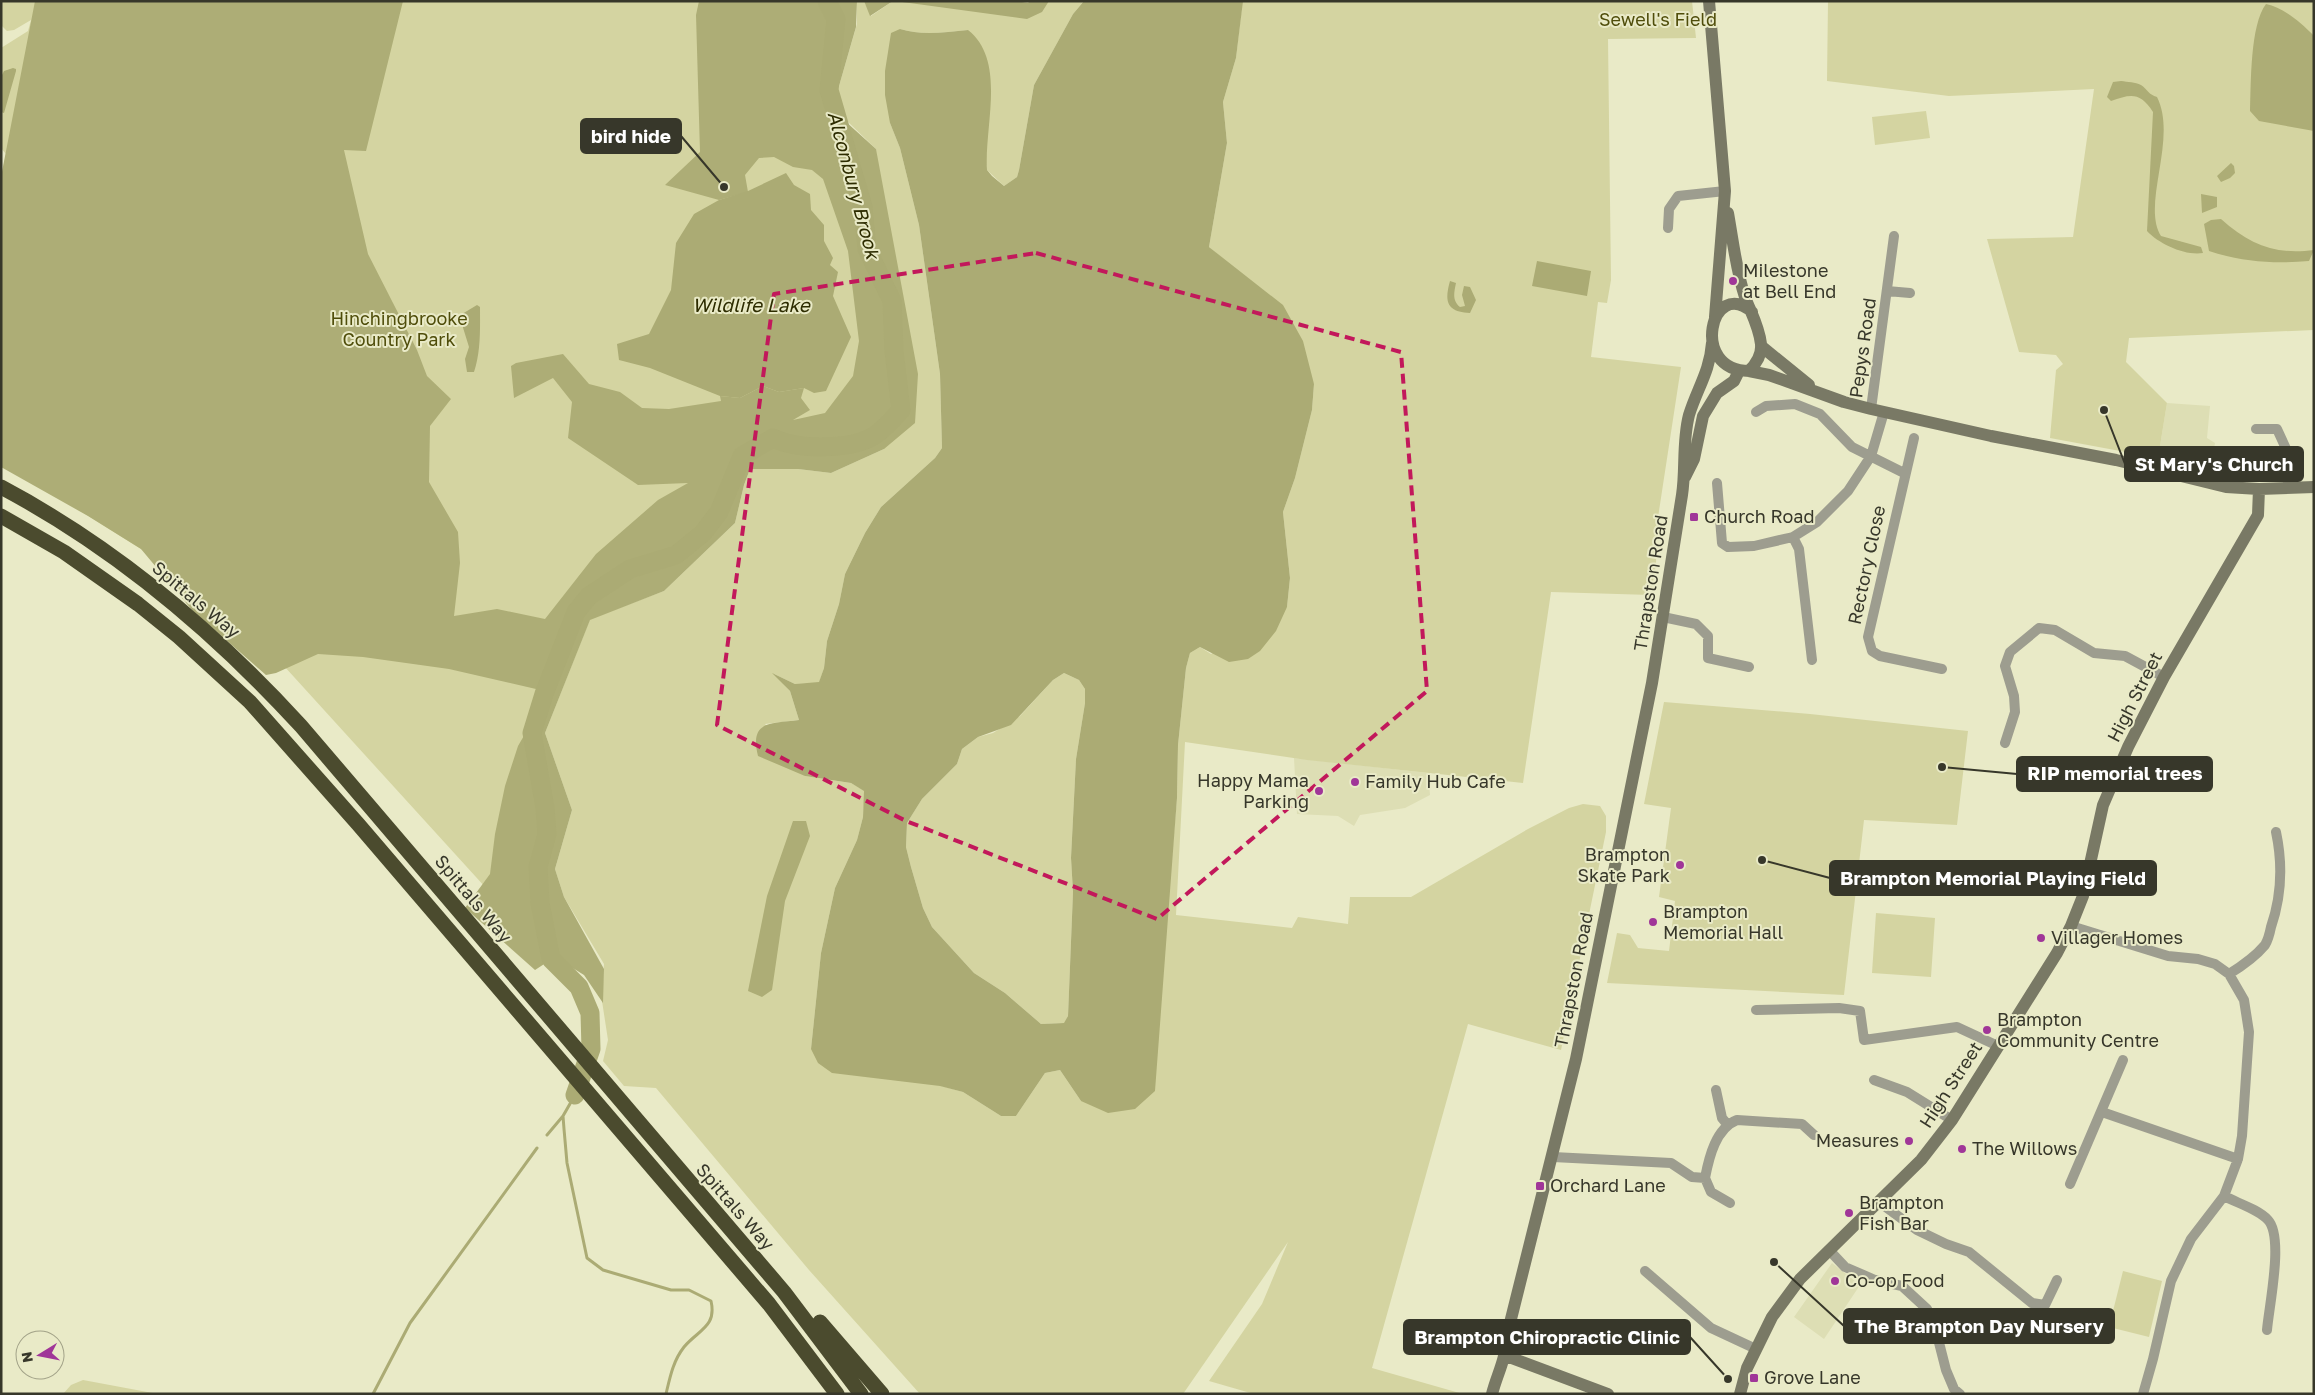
<svg xmlns="http://www.w3.org/2000/svg" width="2315" height="1395" font-family="'Golos Text',sans-serif">
<rect width="100%" height="100%" fill="#e9eac7"/>
<path fill="#dddeb4" d="M2167,403L2210,406L2207,438L2215,443L2210,472L2158,458Z
M1294,758L1428,773L1430,795L1405,808L1360,815L1354,826L1338,816L1297,814Z
M1832,1263L1860,1285L1824,1339L1794,1317Z"/>
<path fill="#d4d4a1" d="M1,1H827L829,90L901,410L773,438L608,584L544,694L532,733L506,910L243,621L141,549L7,465L1,177L6,154L1,148V48L28,31L31,20L14,30L7,31L1,25Z
M857,1H864L871,16L893,1H1084L1073,14L1034,85L1019,170L1017,177L1004,186L987,170L968,30C945,32 922,36 900,29L890,123L900,148L919,225L940,374L942,448L935,458L881,507L865,533L845,574L839,604L827,641L824,668L819,683L795,684L774,674L790,691L799,720L765,724L805,776L851,783L865,791L863,817L857,840L835,888L821,953L811,1049L963,1092L1001,1116H1016L1045,1073L1060,1070L1081,1101L1172,856L1177,798L1178,745L1186,668L1190,653L1200,647L1211,654L1287,607L1290,578L1283,512L1295,478L1312,410L1314,384L1246,278L1209,247L1227,143L1223,102L1236,58L1242,6L1197,1H1692L1696,38L1608,39L1611,280L1607,303L1598,302L1591,357L1681,367L1657,524L1656,564L1651,595L1551,592L1523,783L1307,760L1185,742L1176,915L1292,928L1298,917L1348,924L1350,897H1411L1528,829L1569,808L1583,804L1600,806L1606,816V832L1561,1050L1468,1024L1372,1368L1463,1394H1254L1209,1381L1262,1304L1288,1242L1183,1394H920L809,1270L656,1088L624,1086L603,1061L608,1040L602,1001L604,964L564,897L555,869L572,810L545,733L590,619L664,591L735,523L744,485L750,469H798L831,473L884,449L876,149L844,118L837,93L857,24Z
M1828,1H2314V330L2129,338L2126,362L2167,403L2158,458L2050,438L2056,370L2063,364L2056,355L2019,352L1987,239L2073,237L2094,89L1949,96L1827,81Z
M1926,111L1930,138L1875,145L1872,117Z
M1064,673L1079,680L1085,689V703L1076,759L1071,858L1073,892L1068,1016L1065,1023L1041,1024L1005,993L974,973L932,927L923,908L911,867L906,847L907,823L922,799L957,764L962,749L978,737L993,733L1020,716L1053,680Z
M1664,702L1810,714L1968,731L1957,825L1864,820L1844,995L1607,983L1617,933L1630,935L1638,948L1669,951L1675,901L1659,897L1671,808L1644,804Z
M1876,913L1935,918L1931,977L1872,973Z
M2123,1271L2162,1281L2149,1337L2109,1327Z
M83,1380L158,1394H63L71,1385Z"/>
<path fill="#adad76" d="M35,1H403L366,151L344,150L368,254L417,350L427,376L451,399L430,426L429,482L458,532L460,563L454,616L497,609L545,619L596,554L658,500L688,483L638,485L568,438L572,402L553,378L514,398L511,366L516,363L563,354L589,384L620,392L642,408L669,409L721,401L720,396L740,398L763,386L779,392L804,388L801,398L810,410L793,420L825,413L853,376L859,341L848,251L823,179L812,170L793,167L774,157L759,158L745,175L748,192L719,200L665,185L700,152L696,15L699,1H857L856,27L837,93L845,121L876,149L918,374L915,423L884,449L831,473L798,469H750L744,485L735,523L664,591L590,620L545,733L572,810L555,869L564,897L604,969L603,1003L584,975L555,957L535,970L465,908L490,874L495,834L505,786L518,746L543,703L536,689L449,669L363,657L318,654L276,673L266,675L192,610L141,549L88,516L1,467V177Z
M864,1H893L870,16Z
M2266,4C2284,8 2301,22 2314,36V131L2259,121L2250,111C2251,83 2250,25 2266,4Z
M2121,81C2128,82 2135,82 2141,85C2147,89 2149,95 2157,97C2178,139 2141,204 2161,236L2201,247L2203,253C2185,256 2159,244 2147,231L2153,112C2140,92 2131,94 2111,101L2107,97L2113,82Z
M2231,163L2234,166L2235,173L2230,178L2221,182L2217,176Z
M2201,194L2217,197V207L2202,213Z
M2221,219C2250,245 2275,255 2314,250L2309,261C2275,264 2242,262 2209,251L2204,224L2211,220Z
M793,821H806L810,836L785,901L772,990L762,997L748,991L767,896Z"/>
<path fill="#abab74" fill-rule="evenodd" d="M895,1H1016L1028,3L1030,1H1049L1042,12L1027,19Z
M1084,1H1243L1236,58L1223,102L1227,143L1209,247L1283,305L1303,341L1314,384L1312,410L1295,478L1283,512L1290,578L1287,607L1276,631L1260,651L1248,659L1229,662L1200,647L1190,653L1186,668L1178,745L1177,798L1155,1091L1135,1109L1108,1113L1081,1101L1060,1070L1045,1073L1016,1116H1001L963,1092L940,1086L832,1073L818,1063L811,1049L821,953L835,888L857,840L863,817L864,791L851,783L805,776L758,756C749,719 772,724 799,720L790,691L772,673L795,684L819,682L824,668L827,641L839,604L845,574L865,533L881,507L935,458L942,448L940,374L919,225L900,148L890,123L885,95V71L891,33L900,29C922,36 945,32 968,30C1007,61 984,126 987,170L992,176L1004,186L1017,177L1019,170L1034,85L1073,14ZM1064,673L1079,680L1085,689V703L1076,759L1071,858L1073,892L1068,1016L1064,1023L1041,1024L1005,993L974,973L932,927L923,908L911,867L906,847L907,823L922,799L957,764L962,749L978,737L1011,725L1053,680Z
M13,68L16,69V71L4,113L1,112V77L4,71Z
M786,173L794,185L810,194L811,210L824,225V241L833,258L830,265L838,272L833,296L851,337L826,391L814,393L804,388L779,392L763,386L740,398L720,396L650,368L619,360L617,344L649,334L671,290L676,243L694,214L719,200L748,191Z
M1537,261L1591,271L1587,296L1532,286Z
M1450,281L1456,283C1454,293 1452,300 1460,307L1465,306L1462,295L1464,286L1470,287L1476,300L1470,313C1447,312 1444,302 1450,281Z
M477,305L480,307C480,329 481,351 474,372H467L465,359L469,347L460,318L462,314Z"/>
<g fill="none" stroke-linecap="round" stroke-linejoin="round">
<path stroke="#abab74" stroke-width="3" d="M575,1095L563,1116L564,1129L567,1163L587,1258L603,1270L671,1290H689L711,1301C717,1327 698,1330 684,1347C673,1361 670,1377 666,1394
M547,1135L563,1116
M373,1394L410,1323L537,1148"/>
<path stroke="#abab74" stroke-width="19" d="M575,1095L591,1049L590,1013L579,987L551,959L540,903L538,867L547,834L545,808L532,733L544,694L576,612L589,596L630,569L676,555L703,533L719,512L742,456L773,438C797,450 848,450 872,437C883,431 893,419 901,410L894,351L892,301L867,249L863,207L829,90L836,19L827,1"/>
<path stroke="#9d9d8f" stroke-width="10" d="M1668,228L1669,209L1678,196L1725,191
M1887,291L1910,293
M1871,409L1894,236
M1756,412L1766,406L1795,404L1820,414L1852,447L1904,473
M2256,429H2277L2288,453V487
M1914,438L1868,637L1872,651L1880,656L1942,669
M1717,483L1722,543L1728,547L1754,546L1793,537L1817,522L1848,491L1871,456L1884,412
M1793,537L1799,549L1812,660
M1663,617L1696,624L1708,636V658L1749,667
M2005,743L2015,712L2014,696L2005,666L2010,652L2039,628L2055,630L2094,653L2125,656L2164,677
M2071,926L2168,956L2198,959L2215,964L2229,974L2244,1000L2249,1032L2242,1136L2238,1159L2224,1196L2191,1239L2171,1281L2153,1359L2143,1394
M2229,974C2242,966 2255,957 2265,945C2268,940 2270,932 2271,927C2282,895 2283,865 2276,832
M1756,1010L1839,1008L1860,1011L1864,1040L1957,1027L1998,1046
M1874,1080L1907,1092L1952,1120
M1716,1090L1722,1118L1727,1124
M2102,1112L2238,1159
M1553,1157L1671,1163L1692,1177L1705,1178C1709,1157 1716,1128 1737,1120L1802,1124L1814,1135
M1705,1178L1711,1192L1730,1203
M2070,1184L2123,1060
M2224,1196C2237,1203 2258,1209 2268,1220C2284,1237 2269,1306 2267,1330
M1879,1202L1917,1230L1946,1244L1969,1252L2032,1303L2045,1305L2057,1280
M1829,1250L1845,1267L1875,1280L1902,1286L1927,1309L1934,1323L1946,1370L1954,1389L1960,1394
M1645,1271L1711,1328L1756,1349"/>
<path stroke="#797965" stroke-width="12" d="M1709,1L1725,191L1715,317
M1728,213C1733,241 1736,270 1745,297C1751,313 1759,326 1761,344C1762,354 1756,364 1749,371C1689,371 1711,276 1752,312
M1761,346L1809,385
M1749,371L1769,375L1844,402L1871,409L1991,436L2116,460L2226,487L2259,489L2314,487
M1685,477L1694,459L1703,416L1717,393L1734,381L1739,371
M1506,1356L1608,1394
M1492,1394C1497,1374 1506,1360 1506,1339L1576,1059L1652,683L1682,495C1686,469 1682,442 1689,415C1697,389 1710,371 1712,343
M1740,1394L1747,1368L1772,1317L1800,1279L1921,1160L1952,1120L2057,953L2071,926L2083,896L2103,805L2128,747L2164,677L2258,515L2259,489"/>
<path stroke="#4b4b2e" stroke-width="15" d="M1,487C116,548 214,631 301,726L784,1292L861,1394
M1,516L64,552L138,604L179,637L250,702L358,824L769,1304L837,1394
M820,1322L882,1394"/>
</g>
<path fill="none" stroke="#c2185b" stroke-width="4" stroke-dasharray="10 6" stroke-linejoin="round" d="M1036,253L1401,352L1427,691L1157,919L906,821L717,725L774,294Z"/>
<g fill="#a03698" stroke="#e9eac7" stroke-width="2">
<circle cx="1733" cy="281" r="5"/>
<rect x="1689" y="512" width="10" height="10" rx="2.5"/>
<circle cx="1355" cy="782" r="5"/>
<circle cx="1319" cy="791" r="5"/>
<circle cx="1680" cy="865" r="5"/>
<circle cx="1653" cy="922" r="5"/>
<circle cx="2041" cy="938" r="5"/>
<circle cx="1987" cy="1030" r="5"/>
<circle cx="1909" cy="1141" r="5"/>
<circle cx="1962" cy="1149" r="5"/>
<rect x="1535" y="1181" width="10" height="10" rx="2.5"/>
<circle cx="1849" cy="1213" r="5"/>
<circle cx="1835" cy="1281" r="5"/>
<rect x="1749" y="1373" width="10" height="10" rx="2.5"/>
</g>
<g text-anchor="middle" stroke-width="4" stroke-linejoin="round" paint-order="stroke">
<g font-size="18" fill="#4f4d0a" stroke="#e9eac7">
<text x="1658" y="26">Sewell's Field</text>
<text x="399" y="325">Hinchingbrooke<tspan x="399" dy="21">Country Park</tspan></text>
</g>
<g font-size="18" fill="#37372a" stroke="#e9eac7" text-anchor="start">
<text x="1743" y="277">Milestone<tspan x="1743" dy="21">at Bell End</tspan></text>
<text x="1704" y="523">Church Road</text>
<text x="1309" y="787" text-anchor="end">Happy Mama<tspan x="1309" dy="21">Parking</tspan></text>
<text x="1365" y="788">Family Hub Cafe</text>
<text x="1670" y="861" text-anchor="end">Brampton<tspan x="1670" dy="21">Skate Park</tspan></text>
<text x="1663" y="918">Brampton<tspan x="1663" dy="21">Memorial Hall</tspan></text>
<text x="2051" y="944">Villager Homes</text>
<text x="1997" y="1026">Brampton<tspan x="1997" dy="21">Community Centre</tspan></text>
<text x="1899" y="1147" text-anchor="end">Measures</text>
<text x="1972" y="1155">The Willows</text>
<text x="1550" y="1192">Orchard Lane</text>
<text x="1859" y="1209">Brampton<tspan x="1859" dy="21">Fish Bar</tspan></text>
<text x="1845" y="1287">Co-op Food</text>
<text x="1764" y="1384">Grove Lane</text>
</g>
<g font-size="18" fill="#37372a" stroke="#e9eac7">
<text transform="translate(1863 348) rotate(-82)" y="6">Pepys Road</text>
<text transform="translate(1867 565) rotate(-78)" y="6">Rectory Close</text>
<text transform="translate(1651 583) rotate(-81)" y="6">Thrapston Road</text>
<text transform="translate(196 600) rotate(40)" y="6">Spittals Way</text>
<text transform="translate(2135 697) rotate(-63)" y="6">High Street</text>
<text transform="translate(473 899) rotate(50)" y="6">Spittals Way</text>
<text transform="translate(1574 980) rotate(-79)" y="6">Thrapston Road</text>
<text transform="translate(1951 1085) rotate(-57)" y="6">High Street</text>
<text transform="translate(735 1207) rotate(49)" y="6">Spittals Way</text>
</g>
<g font-size="19" font-style="italic" fill="#2d2c00" stroke="#e9eac7">
<text transform="translate(854 185) rotate(75)" y="7">Alconbury Brook</text>
<text x="751" y="312">Wildlife Lake</text>
</g>
</g>
<path fill="none" stroke="#37372a" stroke-width="2" d="M724 187L681 136M2104 410L2125 464M1942 767L2017 774M1762 860L1830 878M1774 1262L1844 1326M1728 1379L1690 1337"/>
<g fill="#37372a" stroke="#e9eac7" stroke-width="2">
<circle cx="724" cy="187" r="5"/>
<circle cx="2104" cy="410" r="5"/>
<circle cx="1942" cy="767" r="5"/>
<circle cx="1762" cy="860" r="5"/>
<circle cx="1774" cy="1262" r="5"/>
<circle cx="1728" cy="1379" r="5"/>
</g>
<g fill="#37372a" stroke="#37372a" stroke-width="2">
<rect x="581" y="119" width="100" height="34" rx="5"/>
<rect x="2125" y="447" width="178" height="34" rx="5"/>
<rect x="2017" y="757" width="195" height="34" rx="5"/>
<rect x="1830" y="861" width="326" height="34" rx="5"/>
<rect x="1844" y="1309" width="270" height="34" rx="5"/>
<rect x="1404" y="1320" width="286" height="34" rx="5"/>
</g>
<g font-size="19" text-anchor="middle" font-weight="bold" fill="#fff">
<text x="631" y="143">bird hide</text>
<text x="2214" y="471">St Mary's Church</text>
<text x="2115" y="780">RIP memorial trees</text>
<text x="1993" y="885">Brampton Memorial Playing Field</text>
<text x="1979" y="1333">The Brampton Day Nursery</text>
<text x="1547" y="1344">Brampton Chiropractic Clinic</text>
</g>
<rect width="2315" height="1395" fill="none" stroke="#37372a" stroke-width="5"/>
<g transform="translate(40 1355) rotate(260)"><circle r="24" fill="#e9eac7" stroke="#a2a288"/>
<path d="M0-4L9 19L0 12L-9 19Z" fill="#a03698"/>
<text y="-8" font-size="14" font-weight="bold" text-anchor="middle" fill="#37372a">N</text>
</g>
</svg>
